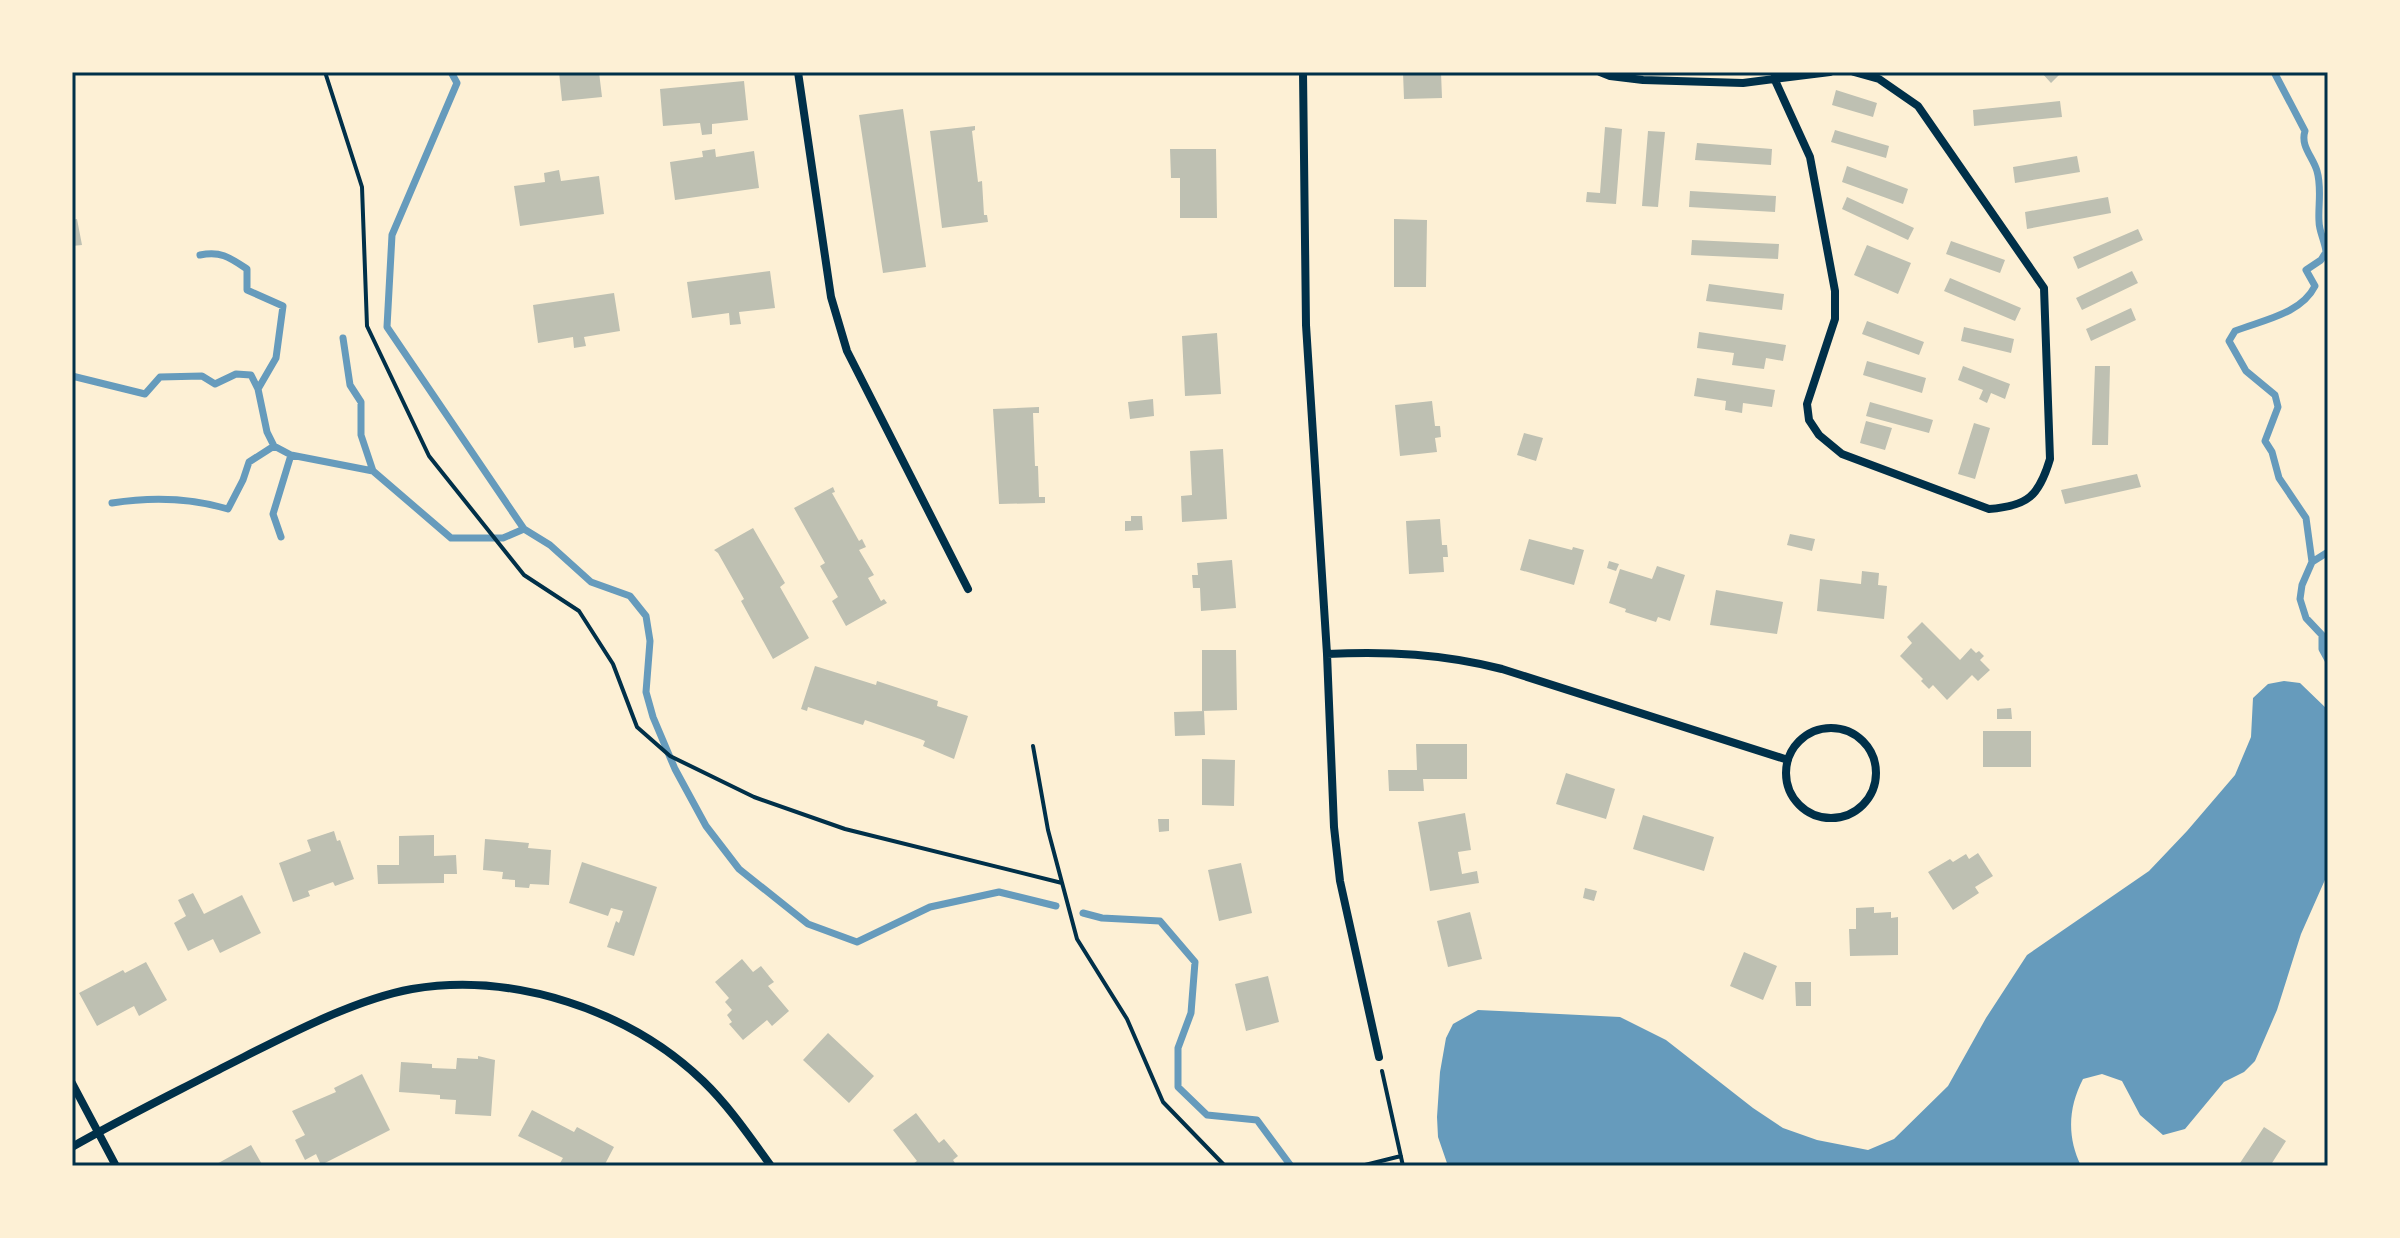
<svg xmlns="http://www.w3.org/2000/svg" width="2400" height="1238" font-family="Montserrat,sans-serif">
<rect width="100%" height="100%" fill="#fdf0d5"/>
<path fill="#669bbc" d="M2284,681L2300,683L2328,710V873L2301,934L2277,1010L2255,1061L2244,1072L2224,1082L2185,1129L2163,1135L2140,1115L2122,1081L2102,1074L2083,1079C2068,1108 2067,1137 2081,1166H1448L1438,1137L1437,1117L1440,1072L1446,1038L1453,1024L1478,1010L1620,1017L1666,1040L1753,1108L1783,1128L1817,1140L1868,1150L1894,1139L1948,1086L1986,1018L2027,955L2149,871L2187,831L2235,775L2251,737L2253,698L2268,684Z"/>
<g fill="none" stroke-linecap="round" stroke-linejoin="round">
<path stroke="#669bbc" stroke-width="7" d="M451,72L457,83L392,235L387,327L524,529L550,545L591,582L630,596L646,616L650,641L646,692L653,717L675,769L706,826L739,869L808,924L857,942L930,907L999,892L1056,906
M2274,72L2305,131C2300,146 2313,157 2317,171C2322,188 2318,205 2319,221C2319,232 2325,241 2326,252L2321,260L2306,270L2315,286C2301,314 2263,320 2235,331L2229,341L2246,371L2275,395L2278,407L2265,441L2272,452L2279,478L2306,518L2312,562
M200,255C221,251 229,257 247,269V290L283,306L276,358L258,389L267,432L274,446
M343,338L350,385L361,402V435L373,471L451,538H503L524,529
M72,376L145,394L160,377L202,376L215,384L236,374L251,375L258,389
M112,503C150,497 191,498 228,509L243,480L249,462L274,446L291,455L373,471
M281,537L273,514L291,455
M2328,552L2312,562L2302,585L2300,599L2306,618L2322,635V649L2328,660
M1083,913L1102,918L1160,921L1195,962L1191,1013L1178,1048V1087L1207,1115L1257,1120L1291,1166"/>
</g>
<path fill="#bec0b2" d="M559,72H599L602,97L562,101Z
M1403,72H1441L1442,98L1404,99Z
M2041,72H2062L2051,83Z
M744,81L748,120L712,124V134L702,135L700,123L663,126L660,89Z
M1836,90L1877,103L1873,117L1832,105Z
M2060,101L2062,117L1974,126L1973,110Z
M903,109L926,267L883,273L859,115Z
M975,126V130L972,131L978,182L982,181L984,215H987L988,222L942,228L930,131Z
M1605,127L1622,129L1616,204L1586,202L1587,192L1600,193Z
M1835,130L1889,146L1886,158L1831,142Z
M1648,131L1665,132L1658,207L1642,206Z
M1697,143L1772,149L1771,165L1695,160Z
M715,149L716,157L754,151L759,188L675,200L670,162L703,157L702,151Z
M1170,149H1216L1217,218H1180V178H1171Z
M2077,156L2080,172L2015,183L2013,167Z
M1847,166L1908,189L1903,204L1842,182Z
M559,170L561,181L599,176L604,214L520,226L514,186L545,182L544,173Z
M1690,191L1776,196L1775,212L1689,207Z
M1847,197L1914,228L1908,240L1842,209Z
M2108,197L2111,213L2027,229L2025,212Z
M77,219L82,245L72,246V220Z
M1394,219L1427,220L1426,287H1394Z
M2138,229L2143,240L2078,269L2073,257Z
M1692,240L1779,244L1778,259L1691,255Z
M1951,241L2005,260L2000,273L1946,254Z
M1867,245L1911,263L1898,294L1854,275Z
M770,271L775,308L739,312L741,324L730,325L729,313L692,318L687,282Z
M2132,271L2138,283L2082,310L2076,298Z
M1950,278L2021,308L2015,321L1944,291Z
M1709,284L1784,294L1782,310L1706,301Z
M614,293L620,331L584,337L586,346L574,348L573,337L538,343L533,305Z
M2131,308L2136,320L2091,341L2086,329Z
M1867,321L1924,342L1919,355L1862,334Z
M1964,327L2014,339L2011,353L1961,341Z
M1699,332L1786,345L1783,361L1766,358L1764,369L1732,365L1734,353L1697,348Z
M1217,333L1221,394L1185,396L1182,336Z
M1867,361L1926,378L1922,393L1863,375Z
M1963,366L2010,384L2005,399L1991,393L1987,403L1979,399L1983,390L1958,380Z
M2095,366H2110L2108,445H2092Z
M1697,378L1775,390L1772,407L1743,403L1742,413L1725,410L1726,401L1694,396Z
M1153,399L1154,416L1130,419L1128,402Z
M1432,401L1435,426H1440L1441,437L1435,438L1437,452L1400,456L1395,405Z
M1870,402L1933,420L1929,433L1866,416Z
M1039,407V413H1033L1035,466H1038L1039,497H1045V503L999,504L993,409Z
M1866,421L1892,428L1885,450L1860,443Z
M1974,423L1990,428L1975,479L1958,474Z
M1524,433L1543,438L1536,461L1517,455Z
M1223,449L1227,519L1182,522L1181,496L1192,495L1190,451Z
M2137,474L2141,487L2065,504L2061,490Z
M833,487L835,492L832,493L859,541L862,539L866,547L859,550L874,575L868,578L881,601L884,599L887,603L846,626L832,601L838,597L820,566L825,563L794,508Z
M1131,516H1142L1143,530L1125,531V521H1131Z
M1440,519L1442,545H1447L1448,557H1443L1444,572L1409,574L1406,521Z
M753,528L785,583L780,587L809,638L773,659L741,601L744,599L718,553L714,550Z
M1790,534L1815,539L1812,551L1787,545Z
M1529,539L1572,550L1573,547L1584,550L1574,585L1520,570Z
M1232,560L1236,608L1201,611L1200,588H1193L1192,575H1198L1197,563Z
M1609,561L1619,564L1616,571L1607,568Z
M1657,566L1685,575L1670,621L1658,617L1656,622L1625,612L1626,609L1609,603L1620,569L1652,579Z
M1862,571L1879,573L1878,585L1887,586L1884,619L1817,611L1820,579L1861,584Z
M1716,590L1783,602L1777,634L1710,625Z
M1922,622L1960,660L1971,648L1976,653L1979,651L1984,656L1980,660L1990,670L1978,681L1972,675L1947,700L1933,685L1929,689L1921,681L1923,679L1900,656L1912,643L1907,637Z
M1202,650H1236L1237,710L1202,711Z
M815,666L876,685L877,681L938,701L937,706L968,716L954,759L923,746L925,741L920,739L865,720L863,725L808,707L807,711L801,709Z
M2011,708L2012,719H1997V709Z
M1204,711L1205,735L1175,736L1174,712Z
M1983,731H2031V767H1983Z
M1416,744H1467V779H1423L1424,791H1389L1388,770H1417Z
M1202,759L1235,760L1234,806L1202,805Z
M1566,773L1615,789L1606,819L1556,804Z
M1465,813L1471,850L1458,852L1462,874L1477,871L1479,883L1430,891L1418,822Z
M1643,815L1714,837L1704,871L1633,849Z
M1158,819H1169V831L1159,832Z
M334,831L337,841L340,840L354,879L335,886L333,882L308,891L310,896L293,902L279,863L311,851L307,840Z
M434,835V856L456,855L457,874H444V883L378,884L377,865H399V836Z
M485,839L529,843L528,848L551,850L549,885L530,884L529,888L515,887V880L502,879L503,872L483,870Z
M1978,853L1993,876L1975,887L1979,893L1953,910L1928,872L1950,859L1953,862L1966,854L1969,859Z
M582,862L657,887L634,956L607,947L616,921L619,923L623,911L611,908L608,916L569,903Z
M1241,863L1252,913L1219,921L1208,870Z
M1585,888L1597,891L1594,901L1583,898Z
M193,893L204,914L242,895L261,933L220,953L213,939L188,951L174,923L186,916L178,900Z
M1874,907V913L1891,912V918L1898,917V955L1850,956L1849,929H1856V908Z
M1470,912L1482,959L1448,967L1437,921Z
M1744,952L1777,966L1763,1000L1730,986Z
M742,959L753,972L761,966L774,982L768,986L789,1011L772,1026L767,1020L743,1040L729,1024L732,1022L727,1015L732,1010L725,1002L729,998L715,982Z
M146,962L167,1000L139,1016L134,1006L97,1026L79,993L123,970L125,973Z
M1268,976L1279,1022L1246,1031L1235,984Z
M1795,982H1811V1006H1796Z
M828,1033L874,1076L849,1103L803,1060Z
M478,1056L495,1060L491,1116L455,1114L456,1100L440,1099V1095L399,1092L401,1062L432,1064V1068L456,1069L457,1058L478,1059Z
M362,1074L390,1130L321,1165L316,1154L305,1160L295,1140L305,1135L292,1111L336,1092L334,1088Z
M532,1110L574,1132L577,1127L614,1147L604,1166H567L560,1163L563,1158L518,1136Z
M916,1113L939,1143L944,1139L958,1156L953,1160L957,1166H910L917,1161L893,1130Z
M2264,1127L2286,1141L2272,1163L2277,1166H2238Z
M251,1145L263,1166H213Z"/>
<g fill="none" stroke-linecap="round" stroke-linejoin="round">
<path stroke="#003049" stroke-width="4" d="M325,72L362,187L367,326L429,456L524,575L579,611L613,664L637,727L670,756L754,797L845,829L1062,883
M1033,746L1048,830L1077,939L1127,1019L1163,1102L1225,1166
M1382,1071L1403,1166
M1361,1166L1401,1156"/>
<path stroke="#003049" stroke-width="8" d="M798,72L831,297L847,351L968,589
M1303,72L1306,325L1327,654L1334,827L1340,881L1379,1057
M1600,72L1610,76L1643,80L1743,83L1830,72
M1774,78L1810,157L1835,291V319L1807,404L1809,420L1819,435L1842,454L1989,509C2028,506 2039,496 2050,459L2044,288L1918,106L1879,79L1854,72
M1327,654C1388,651 1443,654 1502,669L1788,760
M1786 773a45 45 0 1 1 90 0a45 45 0 1 1-90 0Z
M72,1083L116,1166
M72,1147C121,1119 172,1094 222,1068C278,1040 351,1000 412,989C514,972 629,1010 703,1081C729,1106 750,1137 771,1166"/>
</g>
<rect width="2400" height="1238" fill="none" stroke="#fdf0d5" stroke-width="148"/>
<rect x="74" y="74" width="2252" height="1090" fill="none" stroke="#003049" stroke-width="3"/>
</svg>
